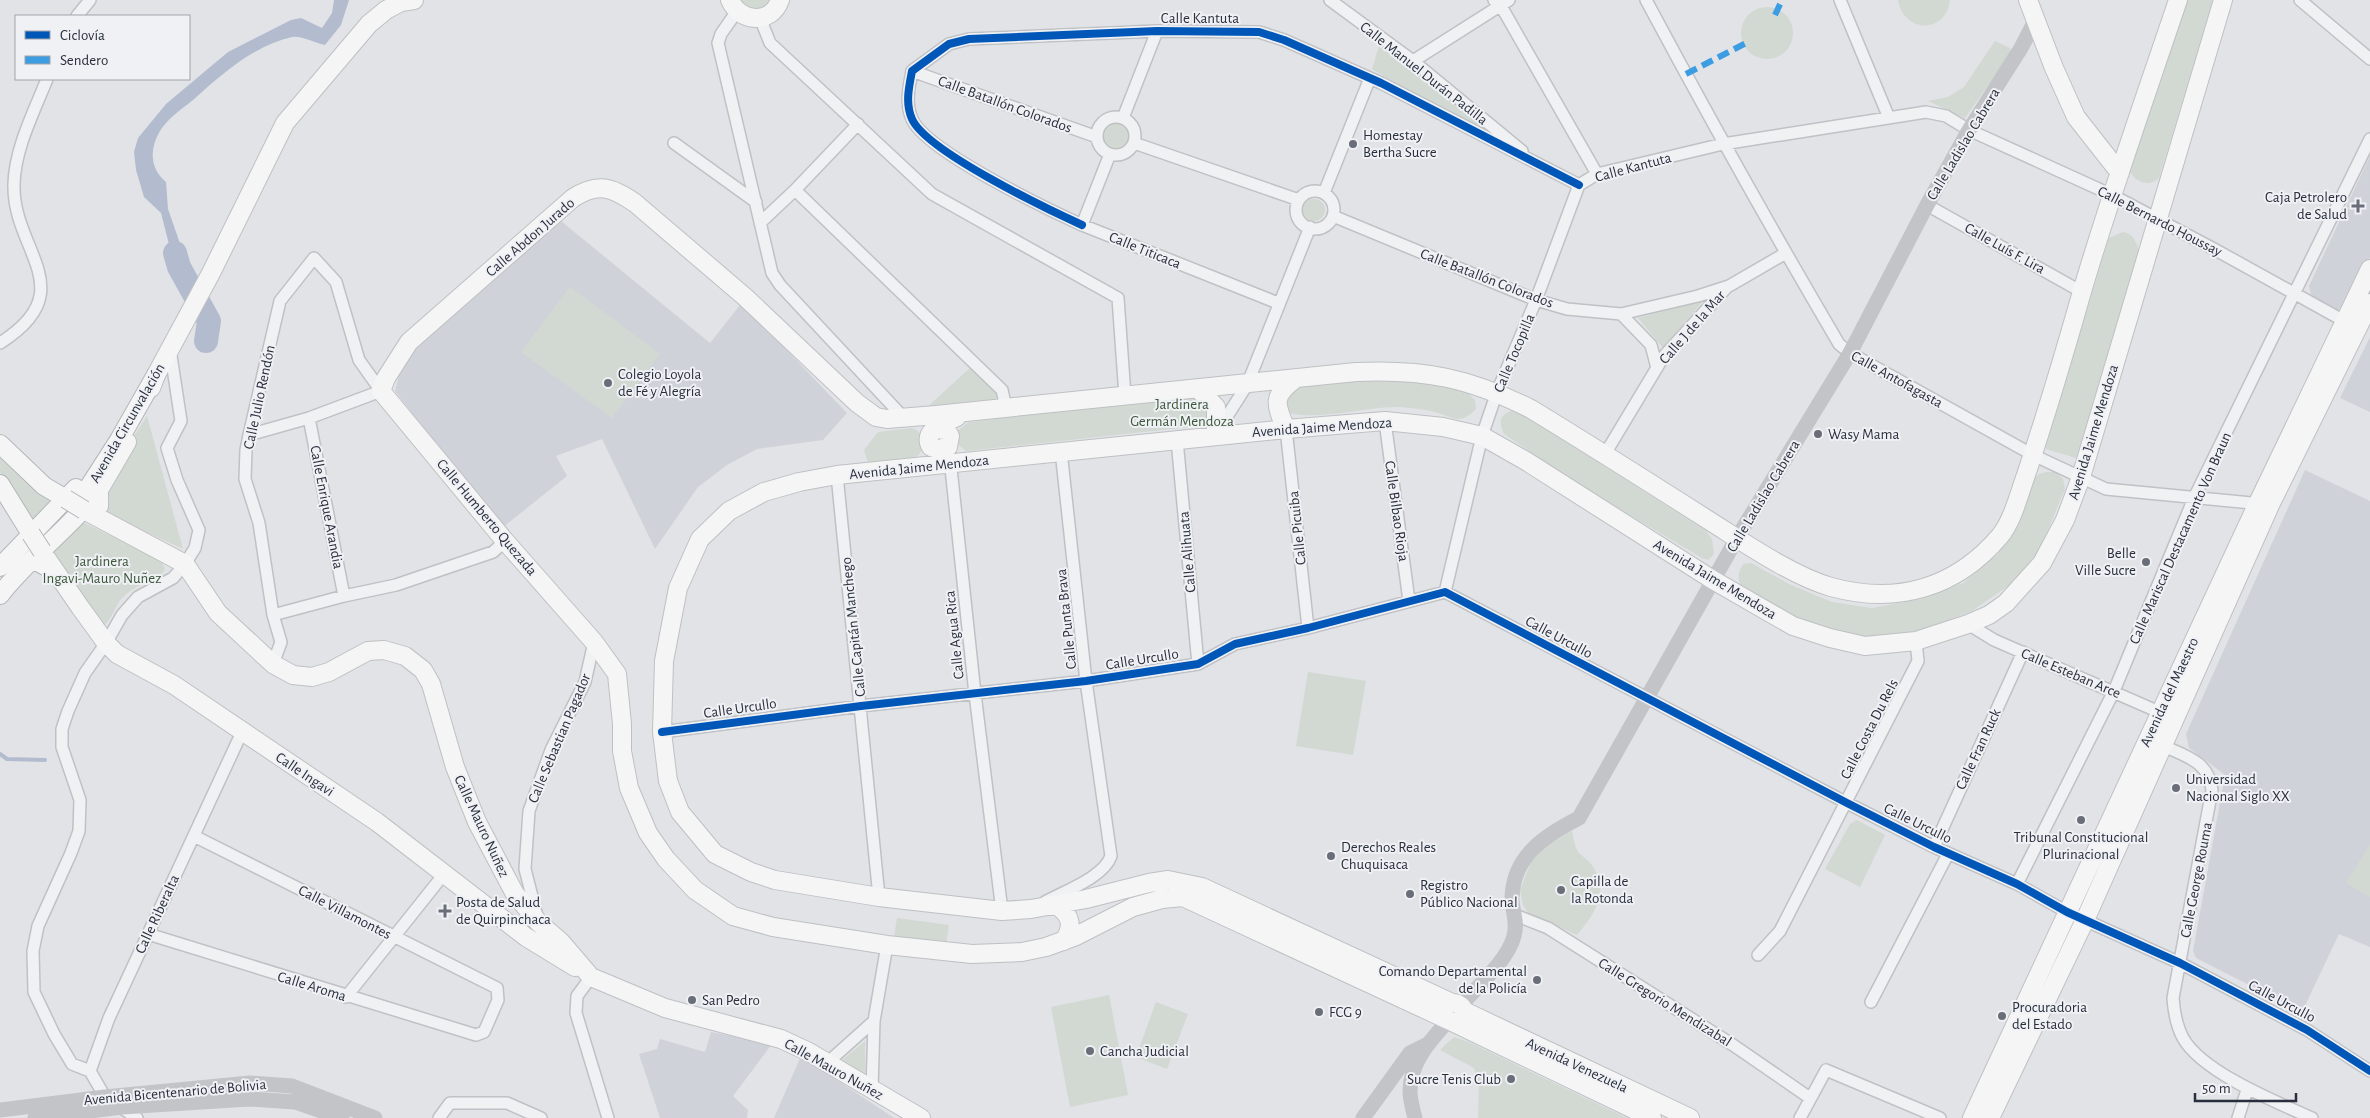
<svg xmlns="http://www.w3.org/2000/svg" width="2370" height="1118" font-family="'Alegreya Sans',sans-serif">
<rect width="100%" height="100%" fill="#e1e3e6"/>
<path fill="#d0d2d9" d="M2370,156V257L2348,306L2334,311L2312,300L2309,286Z
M561,221L710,343L740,305L777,340L847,413L823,440L757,449L727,465L698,487L655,549L602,439L556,456L567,476L502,528L395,391L399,375L417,347Z
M2370,337V412L2340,398Z
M2305,470L2370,501V947L2339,934L2302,1012L2196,958L2193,951L2225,775L2189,748L2186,734Z
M711,1032L772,1044L733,1096L748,1110L747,1118H660L639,1054L657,1049L660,1039L705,1052Z
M801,1056L894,1118H774Z"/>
<path fill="#d1d9d2" d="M736,0H775L756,13Z
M1898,0H1950C1946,34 1904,34 1898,0Z
M2185,0H2213L2159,178C2149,187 2137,183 2130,172Z
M1741 33a26 26 0 1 1 52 0a26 26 0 1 1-52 0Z
M1995,41L2010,48L2011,53L1965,118L1928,101L1948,97L1964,87Z
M1379,46L1494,134L1487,137L1372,69Z
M1102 135a14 14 0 1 1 28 0a14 14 0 1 1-28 0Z
M1303 210a11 11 0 1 1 22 0a11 11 0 1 1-22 0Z
M2123,232C2135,234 2137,245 2141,256L2076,458L2046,449L2045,445L2109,238Z
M570,287L660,354L612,418L521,352Z
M1703,301L1663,348L1638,318Z
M970,368L994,390L997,397L991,402L924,410Z
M1377,378L1417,379L1463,389L1475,400L1476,409C1459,426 1454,417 1435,412C1424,409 1411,408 1400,407C1367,406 1319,421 1289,413L1285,403L1292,387Z
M1195,396L1211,407L1209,425L966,451L956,443L957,431L969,422Z
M1514,410L1520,412L1706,531L1712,539L1714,554L1708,560L1702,558L1581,486L1504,434C1498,421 1500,414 1514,410Z
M147,416L183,549L109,515C94,489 133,439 147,416Z
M912,428C927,433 927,449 916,457L868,462L864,450L878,432Z
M0,454L52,502L32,521L0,472Z
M2046,472H2056L2063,479L2065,489L2040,549L2014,582L1972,611L1923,630L1869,637L1812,626L1740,585C1737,577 1739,571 1743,564L1751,563L1791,585L1832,602L1872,608L1921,599L1963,583L1998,554L2023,513L2034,479L2039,474Z
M82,522L161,560L165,569L161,575C149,581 133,587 123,597C115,605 112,620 103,626L52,552Z
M1308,672L1366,681L1353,755L1296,746Z
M1857,820L1885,835L1860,887L1825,869L1850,824Z
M1572,831C1573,838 1575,848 1579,853C1583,857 1588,860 1591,864C1611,891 1595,913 1577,935L1529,914L1523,905L1520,890L1531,862L1546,846Z
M2370,844V897L2346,883Z
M897,918L949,925L946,944L894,937Z
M1109,995L1128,1095L1070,1107L1051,1007Z
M1156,1002L1188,1014L1167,1069L1136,1057Z
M1454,1037L1469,1042L1627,1118H1478L1479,1087L1474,1068L1440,1050Z
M865,1041V1075L841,1061Z"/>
<path fill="#b3bcce" d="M334,0H349L341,25L325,45C316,43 300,35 292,37C253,46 222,74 193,100C182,109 168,118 160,131C149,149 150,169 166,182L168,209L191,275L183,287L174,264L161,213L144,197L136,170L134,152L138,138L166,104L228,52L291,20L301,18L322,28L332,13Z"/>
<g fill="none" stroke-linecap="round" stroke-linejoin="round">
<path stroke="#b3bcce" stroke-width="4" d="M0,754L7,759L45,760"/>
<path stroke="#b3bcce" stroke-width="24" d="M175,253L179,267L209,321L206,341"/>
<path stroke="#bcbfc4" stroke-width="18" stroke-dasharray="18 9" stroke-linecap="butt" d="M31,549L83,496"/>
<defs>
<path id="minor" d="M1330,0L1413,61L1522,151
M1494,0L1501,6L1597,174
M1646,0C1708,116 1772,230 1839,344L1850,353L2033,455L2106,489L2262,504
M1840,0L1889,118
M2300,0L2370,59
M737,11L721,34L718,43L772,273L780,285L903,417
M77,16L90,0
M760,18L770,43L932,194L1118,298L1125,396
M1413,61L1509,0
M912,71L1097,137
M1097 136a19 19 0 1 1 38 0a19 19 0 1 1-38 0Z
M1123,118L1157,31
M674,143L756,202
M1134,143L1299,200
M1110,154L1082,225L1278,303
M1579,185L1597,174L1723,144L1926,112L1946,116L1969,130L2112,195L2214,249L2346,322
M795,190L1002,390L1006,408
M1296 210a19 19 0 1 1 38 0a19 19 0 1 1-38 0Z
M1324,193L1370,78
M1927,205L2082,292
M1333,216L1536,300L1567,309L1621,314L1698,296L1729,286L1786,253
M760,223L795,190L858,124
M1082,225C1047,209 926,151 912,119C905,103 909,87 912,71L949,44L969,39L1157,31L1259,32L1284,40L1381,83L1579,185
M1621,314L1651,345L1657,368
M0,343C84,290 12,251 14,184C15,148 34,112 47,79
M309,418L344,596
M1385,421L1409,601
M1286,429L1308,628
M1217,432L1247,385L1310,227
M249,435L309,418L381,391L359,360L336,282L314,258L280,301L249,435L246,450L245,479L259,523L273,615L281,642L273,664
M1177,440L1198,664
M1605,454L1664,356L1727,287
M950,459L975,694L1002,911
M837,475L879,897
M1445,592L1482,436L1497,392L1536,300L1579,185
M273,615L344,596L396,585L493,552L505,541
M1968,624L1994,640L2166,715
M662,732L861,706L1086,681L1198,664L1235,644L1308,628L1445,592L1847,803L1934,847L2017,884L2067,912L2180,963L2307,1030L2370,1071
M2161,745C2185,756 2209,761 2212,790L2173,998C2174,1012 2176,1025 2183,1038C2202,1072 2276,1102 2312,1118
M1934,847L2023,652
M2017,884L2114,691L2194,498L2370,139
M1045,902C1065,891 1104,877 1111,856L1086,681L1061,451
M1515,915L1548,928L1733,1045L1810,1098
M537,916L525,869L529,811L551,750L585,682L594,642
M148,934L476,1035L484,1032L498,1000L497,988L194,836
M1758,955L1780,931L1918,661L1916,641
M591,977L577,996L576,1013L608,1118
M346,997L444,874
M1871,1002L1948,854
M827,1063L874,1021
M90,1071L72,1064L54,1034L34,992L33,951L38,926L71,853L79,831L80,800L62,747V729L68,711L85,673L106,643L122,615L138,597L173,578L185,564L195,548L199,530L177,480L167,448L181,421L170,349
M90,1071L109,1018L242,732
M90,1071L105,1097L137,1118
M872,1090L874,1021L887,945
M439,1118L450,1103H507L541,1118
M1800,1118L1826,1070L1940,1118
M2238,1118L2247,1090"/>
<path id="primary" d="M730,0C740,23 771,25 780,0
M2028,0L2054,68L2076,117L2120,173
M151,388L156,375L211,273L285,123L369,24L386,10L401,2L414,0
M1198,389L1216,407V435
M935,429L946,430L950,436L948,447L942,450L931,447C921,431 945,422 957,417
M1286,429C1275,404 1272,396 1295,379
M99,506V490L127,442
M84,510L185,564L218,613L273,664L293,675L312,677L329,672L368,651L384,650L405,656L423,670L431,684L455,767L477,822L515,894L538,922L561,942L591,977L665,1008L781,1039L809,1052L921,1118
M47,559L80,607L106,643L117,654L174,685L377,822L526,937L575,967
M1056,905C1071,915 1074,925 1064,941
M1464,1011L1690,1118
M1446,1019L1183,897L1162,899L1133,907L1076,936L1046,947L1022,952L972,954L887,945L773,927L733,916L695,890L666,859L648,833L629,788L622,751V724L617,674L594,642L505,541L381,391L386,378L409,342L573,198C598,182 612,187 635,203L745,297L857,403L876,417L887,419L936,415L1356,372C1425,369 1469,378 1531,409C1590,445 1647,481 1705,518C1742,541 1790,575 1831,587C1897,605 1956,588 2000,536C2013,520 2019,494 2026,475C2046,415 2064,355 2081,295C2110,196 2145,98 2178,0
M1448,1020L1652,1118
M1455,1023C1469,1019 1466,1003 1452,1003L1202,887L1168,880L1149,883L1086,899L1031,909L1002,911L879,897L775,880L751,872L715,854L680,812L668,781L662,732L664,661L678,588L700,539L729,511L764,492L799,482L837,475L1286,429L1385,421L1443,427L1482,436L1526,461L1713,580L1793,626L1830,638L1865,646L1916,641L1968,624L1989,615L2006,603L2042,563L2065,520L2081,477L2223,0
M1972,1118L2257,505L2370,269
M1990,1118L2085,920L2271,503L2370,303"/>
<path id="trunk" d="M0,444L44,486L66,499
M0,484L31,534
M83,496L119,440L156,375
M30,562H38L54,571
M0,567L76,488
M0,595C29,557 70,529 99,490"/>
</defs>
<use href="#minor" stroke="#c0c1c4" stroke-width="14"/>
<use href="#primary" stroke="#bec0c3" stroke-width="20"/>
<use href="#trunk" stroke="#b4b6ba" stroke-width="20"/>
<use href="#minor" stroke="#f0f1f3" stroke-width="11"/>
<path stroke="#c2c4c8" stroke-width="15" d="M1461,1005C1478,986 1508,960 1514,936C1518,923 1512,910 1512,898C1513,855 1546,835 1579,818L1737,538L1850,353L1927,205L1969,130L2021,48L2035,21
M0,1110L105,1097L250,1083L292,1086L375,1118
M35,1118L122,1107L249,1099L295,1102L342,1118
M1363,1118L1410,1053L1426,1045
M1415,1118C1413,1110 1410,1100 1410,1091C1410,1062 1430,1041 1448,1021"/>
<use href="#primary" stroke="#f5f5f6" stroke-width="18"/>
<use href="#trunk" stroke="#f5f5f6" stroke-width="18"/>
<defs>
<path id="trunk-bridge" d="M66,499L84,510
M31,534L42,551"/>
</defs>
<use href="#trunk-bridge" stroke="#b4b6ba" stroke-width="20" stroke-linecap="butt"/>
<use href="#trunk-bridge" stroke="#f5f5f6" stroke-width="18"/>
<path stroke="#3d9de3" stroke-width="6" stroke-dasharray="12 6" stroke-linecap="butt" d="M1775,15L1782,0
M1686,74L1748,42"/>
<defs>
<path id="cycleway" d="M1082,225C1047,209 926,151 912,119C905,103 909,87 912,71L949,44L969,39L1157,31L1259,32L1284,40L1381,83L1579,185
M662,732L861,706L1086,681L1198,664L1235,644L1308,628L1445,592L1847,803L1934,847L2017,884L2067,912L2180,963L2307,1030L2370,1071"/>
</defs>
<use href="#cycleway" stroke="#eff1f5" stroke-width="11"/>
<use href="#cycleway" stroke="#0057b8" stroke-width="8"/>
</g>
<g fill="#6a6e78" stroke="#eff1f5" stroke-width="2">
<circle cx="1353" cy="144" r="5"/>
<path d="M2355.5 198.5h5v5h5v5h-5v5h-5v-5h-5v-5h5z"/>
<circle cx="608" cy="383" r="5"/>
<circle cx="1818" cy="434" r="5"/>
<circle cx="2146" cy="562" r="5"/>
<circle cx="2176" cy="788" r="5"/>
<circle cx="2081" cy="820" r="5"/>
<circle cx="1331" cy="856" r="5"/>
<circle cx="1561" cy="890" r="5"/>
<circle cx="1410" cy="894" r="5"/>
<path d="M442.5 903.5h5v5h5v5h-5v5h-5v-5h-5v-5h5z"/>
<circle cx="1537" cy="980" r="5"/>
<circle cx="692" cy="1000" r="5"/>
<circle cx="1319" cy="1012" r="5"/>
<circle cx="2002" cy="1016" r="5"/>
<circle cx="1090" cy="1051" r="5"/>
<circle cx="1511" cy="1079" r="5"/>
</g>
<g text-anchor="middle" stroke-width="4" stroke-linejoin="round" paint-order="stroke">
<g font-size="15" fill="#2a2f3d" stroke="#eff1f5">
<text x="1200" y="23">Calle Kantuta</text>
<text transform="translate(1424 73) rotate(38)" y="5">Calle Manuel Durán Padilla</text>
<text transform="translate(1005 104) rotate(20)" y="5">Calle Batallón Colorados</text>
<text transform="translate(1963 144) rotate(-59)" y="5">Calle Ladislao Cabrera</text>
<text transform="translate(1633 167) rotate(-15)" y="5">Calle Kantuta</text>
<text transform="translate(2160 221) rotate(27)" y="5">Calle Bernardo Houssay</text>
<text transform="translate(530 237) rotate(-41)" y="5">Calle Abdon Jurado</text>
<text transform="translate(2005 248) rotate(29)" y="5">Calle Luís F. Lira</text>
<text transform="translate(1145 250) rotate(22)" y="5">Calle Titicaca</text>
<text transform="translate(1487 278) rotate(21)" y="5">Calle Batallón Colorados</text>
<text transform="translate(1692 327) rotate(-49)" y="5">Calle J de la Mar</text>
<text transform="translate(1514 353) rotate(-67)" y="5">Calle Tocopilla</text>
<text transform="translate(1897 379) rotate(29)" y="5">Calle Antofagasta</text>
<text transform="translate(259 397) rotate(-78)" y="5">Calle Julio Rendón</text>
<text transform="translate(127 423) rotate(-60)" y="5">Avenida Circunvalación</text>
<text transform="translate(1322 427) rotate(-4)" y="5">Avenida Jaime Mendoza</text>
<text transform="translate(2093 432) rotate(-73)" y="5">Avenida Jaime Mendoza</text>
<text transform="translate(919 467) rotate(-6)" y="5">Avenida Jaime Mendoza</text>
<text transform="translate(1763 496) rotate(-59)" y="5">Calle Ladislao Cabrera</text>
<text transform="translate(327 507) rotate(79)" y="5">Calle Enrique Arandia</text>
<text transform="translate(1397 511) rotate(82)" y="5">Calle Bilbao Rioja</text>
<text transform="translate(487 517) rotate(50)" y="5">Calle Humberto Quezada</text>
<text transform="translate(1297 528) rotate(-96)" y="5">Calle Picuiba</text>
<text transform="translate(2180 538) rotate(-66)" y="5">Calle Mariscal Destacamento Von Braun</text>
<text transform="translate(1187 552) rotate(-95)" y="5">Calle Alihuata</text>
<text transform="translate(1715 579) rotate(31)" y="5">Avenida Jaime Mendoza</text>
<text transform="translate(1066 619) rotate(-96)" y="5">Calle Punta Brava</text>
<text transform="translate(853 627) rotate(-96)" y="5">Calle Capitán Manchego</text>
<text transform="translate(954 635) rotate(-96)" y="5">Calle Agua Rica</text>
<text transform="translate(1559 637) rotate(28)" y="5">Calle Urcullo</text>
<text transform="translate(1142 659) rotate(-9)" y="5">Calle Urcullo</text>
<text transform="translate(2071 673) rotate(23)" y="5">Calle Esteban Arce</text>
<text transform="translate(2169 692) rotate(-65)" y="5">Avenida del Maestro</text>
<text transform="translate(740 708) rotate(-8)" y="5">Calle Urcullo</text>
<text transform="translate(1869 729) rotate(-63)" y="5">Calle Costa Du Rels</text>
<text transform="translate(559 738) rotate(-67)" y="5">Calle Sebastian Pagador</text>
<text transform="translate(1978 749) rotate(-65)" y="5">Calle Fran Ruck</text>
<text transform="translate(305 774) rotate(34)" y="5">Calle Ingavi</text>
<text transform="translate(1918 823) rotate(26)" y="5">Calle Urcullo</text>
<text transform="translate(482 826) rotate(65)" y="5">Calle Mauro Nuñez</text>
<text transform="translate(2196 880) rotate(-79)" y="5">Calle George Rouma</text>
<text transform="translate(345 912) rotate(27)" y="5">Calle Villamontes</text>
<text transform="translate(157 914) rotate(-65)" y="5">Calle Riberalta</text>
<text transform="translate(312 986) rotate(17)" y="5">Calle Aroma</text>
<text transform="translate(2282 1001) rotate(28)" y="5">Calle Urcullo</text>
<text transform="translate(1665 1002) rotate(32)" y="5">Calle Gregorio Mendizabal</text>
<text transform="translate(1577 1065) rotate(25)" y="5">Avenida Venezuela</text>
<text transform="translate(834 1069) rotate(29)" y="5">Calle Mauro Nuñez</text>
<text transform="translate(175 1092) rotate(-5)" y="5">Avenida Bicentenario de Bolivia</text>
</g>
<g font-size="15" fill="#2a2f3d" stroke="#eff1f5" text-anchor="start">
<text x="1363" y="140">Homestay<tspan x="1363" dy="17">Bertha Sucre</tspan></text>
<text x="2347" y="202" text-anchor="end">Caja Petrolero<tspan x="2347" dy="17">de Salud</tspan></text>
<text x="618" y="379">Colegio Loyola<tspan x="618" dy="17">de Fé y Alegría</tspan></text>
<text x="1828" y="439">Wasy Mama</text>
<text x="2136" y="558" text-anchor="end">Belle<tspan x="2136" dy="17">Ville Sucre</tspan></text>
<text x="2186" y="784">Universidad<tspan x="2186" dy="17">Nacional Siglo XX</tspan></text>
<text x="2081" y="842" text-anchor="middle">Tribunal Constitucional<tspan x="2081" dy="17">Plurinacional</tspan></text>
<text x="1341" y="852">Derechos Reales<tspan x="1341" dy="17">Chuquisaca</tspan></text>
<text x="1571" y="886">Capilla de<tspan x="1571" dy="17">la Rotonda</tspan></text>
<text x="1420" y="890">Registro<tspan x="1420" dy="17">Público Nacional</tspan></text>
<text x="456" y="907">Posta de Salud<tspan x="456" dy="17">de Quirpinchaca</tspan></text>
<text x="1527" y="976" text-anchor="end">Comando Departamental<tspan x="1527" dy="17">de la Policía</tspan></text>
<text x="702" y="1005">San Pedro</text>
<text x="2012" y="1012">Procuradoria<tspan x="2012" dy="17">del Estado</tspan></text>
<text x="1329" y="1017">FCG 9</text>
<text x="1100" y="1056">Cancha Judicial</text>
<text x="1501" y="1084" text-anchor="end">Sucre Tenis Club</text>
</g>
<g font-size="15" fill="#3b5739" stroke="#eff1f5">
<text x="1182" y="409">Jardinera<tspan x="1182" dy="17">Germán Mendoza</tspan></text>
<text x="102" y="566">Jardinera<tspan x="102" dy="17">Ingavi-Mauro Nuñez</tspan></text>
</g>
</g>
<rect x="15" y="15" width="175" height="65" fill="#eff1f5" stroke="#a0a3ab"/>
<rect x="25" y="31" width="25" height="8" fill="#0057b8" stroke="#a0a3ab"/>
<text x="60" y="40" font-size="15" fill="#2a2f3d">Ciclovía</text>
<rect x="25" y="56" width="25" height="8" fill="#3d9de3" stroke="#a0a3ab"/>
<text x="60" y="65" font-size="15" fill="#2a2f3d">Sendero</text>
<path d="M2195 1093v8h101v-8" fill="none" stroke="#2a2f3d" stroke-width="2.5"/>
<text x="2202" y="1093" font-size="15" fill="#2a2f3d" stroke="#eff1f5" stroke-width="4" paint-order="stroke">50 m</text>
</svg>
